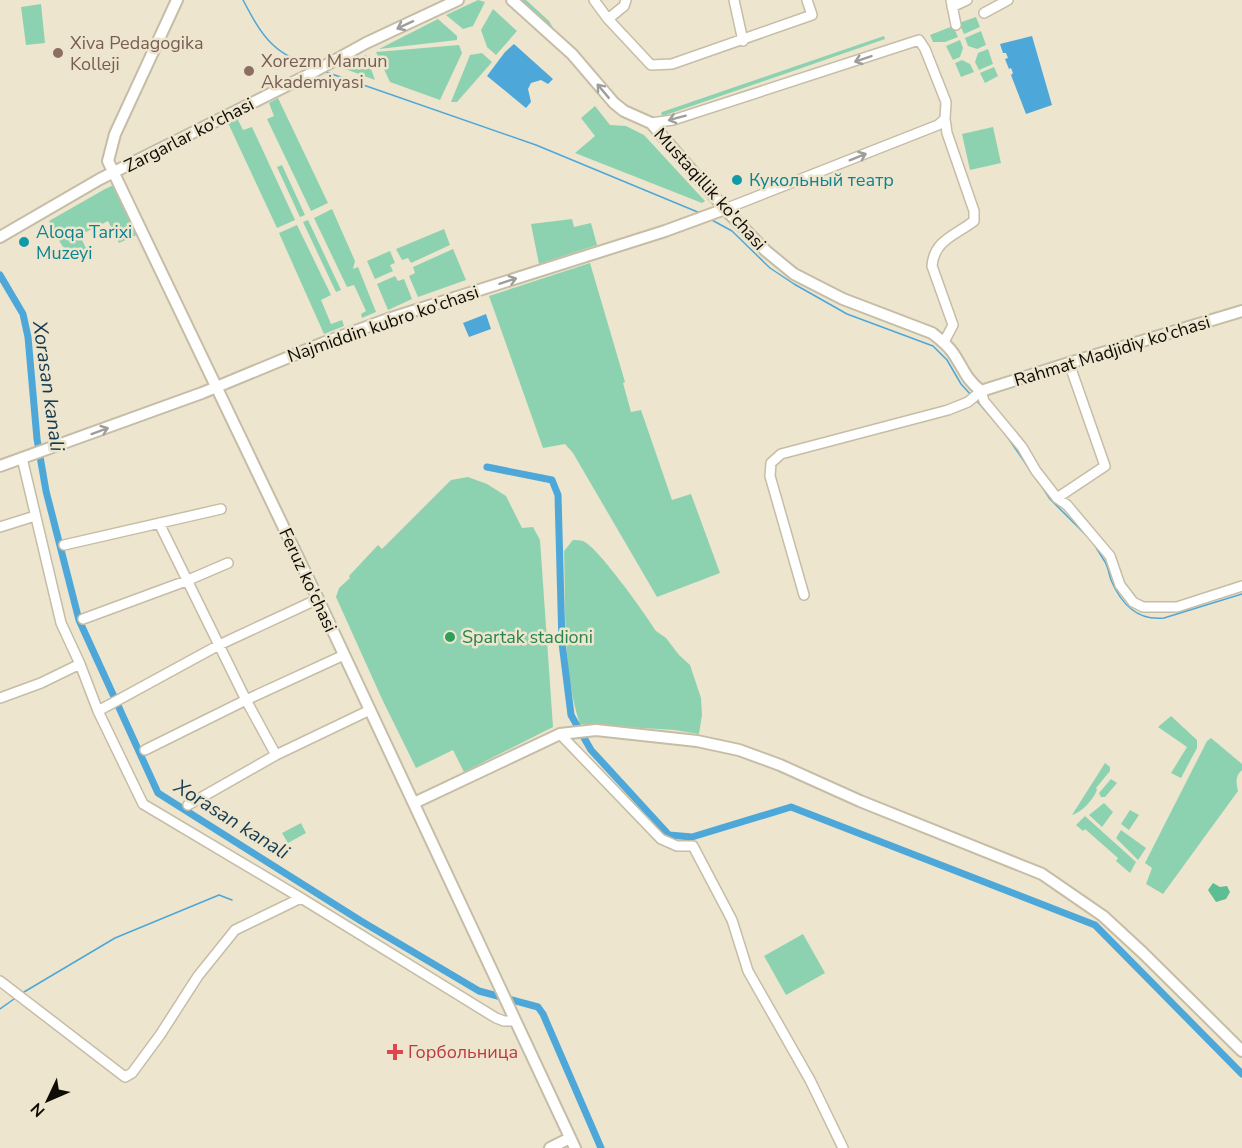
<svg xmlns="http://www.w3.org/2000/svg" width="1242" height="1148" font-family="'Nunito Sans',sans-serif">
<rect width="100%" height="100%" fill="#ede5cd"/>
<path fill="#8dd2b0" d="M478,0L485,2L473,26L463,29L446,15Z
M521,0H526L549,21L555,31Z
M41,4L45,43L26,45L21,7Z
M493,9L517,31L496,55L487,47L481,30Z
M976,17L980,27L964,34L959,23Z
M438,19L457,36V40L379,49Z
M953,26L958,37L945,42H933L930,35Z
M981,31L986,45L977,49L968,46L965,38Z
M884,36L885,39L663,116L661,114L662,112Z
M960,40L963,48L960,57L953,60L946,46Z
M459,45L462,53L440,100L390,82L376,52Z
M988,49L993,64L979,70L975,62L978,53Z
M482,53L492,62L457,102H451L470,55Z
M366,55L375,80L340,67Z
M962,60L970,64L974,72L961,77L955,63Z
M994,67L998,76L985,83L980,73Z
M278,98L328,203L311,211L267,119L274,116L269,103Z
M595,106L610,125L626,126L644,135L705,201L702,203L575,153L595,136L581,118Z
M237,118L243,130L252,127L295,220L277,228L228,123Z
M993,127L1001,163L970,170L962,134Z
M282,165L305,215L300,217L277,167Z
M118,183L143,232L119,243L108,221L80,235L88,253L73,259L61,244L49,221L105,189Z
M332,209L355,261L353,269L358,267L376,312L362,318L361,314L366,311L354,285L347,287L314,218Z
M572,219L574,227L591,223L597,245L539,264L531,224Z
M308,220L341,290L336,292L303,222Z
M297,225L331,295L321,300L331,324L342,320L344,326L324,334L279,233Z
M444,229L450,245L411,263L408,258L402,260L396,249Z
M453,249L466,280L418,297L409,276L415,273L413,267Z
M390,251L395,263L390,265L393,271L375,279L367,261Z
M590,263L625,382L623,383L631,412L641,410L672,500L691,494L720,573L657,597L573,453L565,444L543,448L489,296Z
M395,276L398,281L404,279L412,299L388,310L377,284Z
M468,477L487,484L506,496L522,528L533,527L540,540L553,727L464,772L453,750L416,768L382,699L336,597L339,588L350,578L349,576L378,545L382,549L451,480Z
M573,540C576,540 580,540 583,541C597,546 646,615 656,631L666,638L679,655L690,665L701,698L702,715L699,734L674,730L580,724C562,670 566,608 564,551Z
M1171,716L1197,740V748L1181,778L1171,773L1187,747L1158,727Z
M1211,738L1242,764V770C1235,776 1236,783 1238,791L1163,894L1146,884L1152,868L1145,863L1207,741Z
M1105,763L1110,767V771L1096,788L1097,790C1093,800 1082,812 1072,815Z
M1111,779L1117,783L1105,797H1101L1099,793Z
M1104,803L1113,812L1102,827L1089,815Z
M1130,810L1139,815L1129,830L1121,824Z
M1085,816L1136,862L1130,873L1116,861L1118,858L1085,829L1083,831L1076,825Z
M301,823L306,833L288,843L282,833Z
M1121,830L1146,848L1138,860L1116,838Z
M803,934L825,973L786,995L764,956Z"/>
<path fill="#5dbd93" d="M1213,883L1220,887L1227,886L1230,892L1226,899L1216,902L1208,890Z"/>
<path fill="#4da7d8" d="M1032,36L1052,105L1026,114L1011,75L1013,73L1011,68L1009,69L1005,59L1008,58L1006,53H1003L1000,44Z
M514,44L553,79L548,84L541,80L531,83L528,89L531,102L526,108L487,76L505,52Z
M486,314L491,329L469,337L463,323Z"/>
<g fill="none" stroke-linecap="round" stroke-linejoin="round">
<path stroke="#4da7d8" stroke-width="1.5" d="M243,0C262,36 272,53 313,67
M326,72L536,145L700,213
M710,219L732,231L770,268L794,284L847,314L933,346L947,360L961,384L971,395
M976,400L997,424
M1004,432L1030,470
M1035,476L1050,499L1089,538
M1092,541C1096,548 1101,555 1105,562C1108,567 1109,574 1111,580C1121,604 1138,621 1164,618L1242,594
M24,992L115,938L219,895L232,900
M0,1009L14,999"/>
<path stroke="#4da7d8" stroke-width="7" d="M0,275L23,314L28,337L37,439L46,491L79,620L158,793L361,921L479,991L538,1007L543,1014L601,1148
M487,467L552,480L558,495L562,643L571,715L591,750L669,835L692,837L791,807L1095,925L1242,1074"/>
<defs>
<path id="minor" d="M594,0L608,19L651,65L672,64L812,15L807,0
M734,0L743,41
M951,0L956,25
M952,7L967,0
M984,13L1008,0
M608,19L624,6L626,0
M651,123L673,120L919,40L925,49L946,102L945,119L947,133L974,211V221C956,235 934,240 932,266L953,325L944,342
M725,209L938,125L945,119
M22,458L61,623L80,664L98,711L143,804L301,898L496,1018L504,1021H515
M1057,498L1105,466L1069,363
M159,523L246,700L276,755
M0,527L35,516
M64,545L221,509
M804,595L770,476L771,463L781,454L948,410L968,402L981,391L984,401L1022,447L1036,471L1057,498L1067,505L1110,556L1120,585L1133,602L1143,607H1177L1242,586
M83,619L186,581L228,563
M0,698L41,683L80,664
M98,711L219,645L318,599
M560,734L661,839L677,846H693L732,920L748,971L810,1080L843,1148
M145,750L246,700L344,655
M188,805L276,755L370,710
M0,981L125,1077L132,1073L160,1035L198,976L235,930L301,898"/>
<path id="major" d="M177,0L115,134L108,161L318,599L575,1148
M512,0L572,54L614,103L624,111L651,123L725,209L766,251L794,274L843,299L932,333C940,339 947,344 953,353C964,369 965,378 981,391L1069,363L1242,311
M0,237L100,179L310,74L366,43L458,0
M0,466L202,393L323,343L388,319L665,231L725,209
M414,803L560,734L596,730L697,741L739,750L780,765L860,801L1042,874L1103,916L1143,953L1242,1051
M550,1148L570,1138"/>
</defs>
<use href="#minor" stroke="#c5bda6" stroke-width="12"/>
<use href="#major" stroke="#c5bda6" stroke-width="14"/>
<use href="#minor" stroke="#fff" stroke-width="9"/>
<use href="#major" stroke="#fff" stroke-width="10"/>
</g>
<defs><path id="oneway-shaft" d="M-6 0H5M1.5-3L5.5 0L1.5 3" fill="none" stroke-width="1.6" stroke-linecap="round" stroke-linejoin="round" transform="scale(1.5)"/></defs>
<g stroke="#9f9e9b">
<use href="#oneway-shaft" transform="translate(405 25) rotate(155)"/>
<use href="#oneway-shaft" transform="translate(863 59) rotate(161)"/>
<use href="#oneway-shaft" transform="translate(603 91) rotate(-130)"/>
<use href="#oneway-shaft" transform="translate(677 118) rotate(165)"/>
<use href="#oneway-shaft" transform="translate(858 157) rotate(-22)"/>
<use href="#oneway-shaft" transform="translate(508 281) rotate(-18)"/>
<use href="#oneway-shaft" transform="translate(100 431) rotate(-20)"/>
</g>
<g fill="#8d6e63" stroke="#ede5cd" stroke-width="2">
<circle cx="58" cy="53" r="6"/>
<circle cx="249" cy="71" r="6"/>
</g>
<g fill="#0f9aa8" stroke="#ede5cd" stroke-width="2">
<circle cx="737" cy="180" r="6"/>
<circle cx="24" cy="242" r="6"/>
</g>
<circle fill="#2e9e5b" stroke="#ede5cd" stroke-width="2" cx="450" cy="637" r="6"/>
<path fill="#e0444e" stroke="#ede5cd" stroke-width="2" d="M392 1043h6v6h6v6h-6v6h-6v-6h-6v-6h6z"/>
<g text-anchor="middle" stroke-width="5" stroke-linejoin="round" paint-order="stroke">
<g font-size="18" fill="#785e54" stroke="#ede5cd" text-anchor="start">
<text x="70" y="49">Xiva Pedagogika<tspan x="70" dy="21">Kolleji</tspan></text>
<text x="261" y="67">Xorezm Mamun<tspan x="261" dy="21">Akademiyasi</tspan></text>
</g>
<g font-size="18" fill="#0f0c05" stroke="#ede5cd">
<text transform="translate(189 135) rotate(-27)" y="6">Zargarlar ko'chasi</text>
<text transform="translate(710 189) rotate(48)" y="6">Mustaqillik ko'chasi</text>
<text transform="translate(383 324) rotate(-19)" y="6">Najmiddin kubro ko'chasi</text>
<text transform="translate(1112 351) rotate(-17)" y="6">Rahmat Madjidiy ko'chasi</text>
<text transform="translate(308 580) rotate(65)" y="6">Feruz ko'chasi</text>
</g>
<g font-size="18" fill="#0d838f" stroke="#ede5cd" text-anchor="start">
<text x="749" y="186">Кукольный театр</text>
<text x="36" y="238">Aloqa Tarixi<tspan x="36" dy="21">Muzeyi</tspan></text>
</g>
<g font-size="18" fill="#27864d" stroke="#ede5cd" text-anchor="start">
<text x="462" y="643">Spartak stadioni</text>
</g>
<g font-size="18" fill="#be3a42" stroke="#ede5cd" text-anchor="start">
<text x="408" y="1058">Горбольница</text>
</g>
<g font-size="20" font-style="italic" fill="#133a4f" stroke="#ede5cd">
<text transform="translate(49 386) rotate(82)" y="7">Xorasan kanali</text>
<text transform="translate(232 819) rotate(32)" y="7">Xorasan kanali</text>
</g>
</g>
<g transform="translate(48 1100) rotate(226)" stroke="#ede5cd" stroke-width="4.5" paint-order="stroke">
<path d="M0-4.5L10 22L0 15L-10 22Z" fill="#0f0c05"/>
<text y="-9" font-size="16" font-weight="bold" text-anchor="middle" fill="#0f0c05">N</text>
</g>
</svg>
